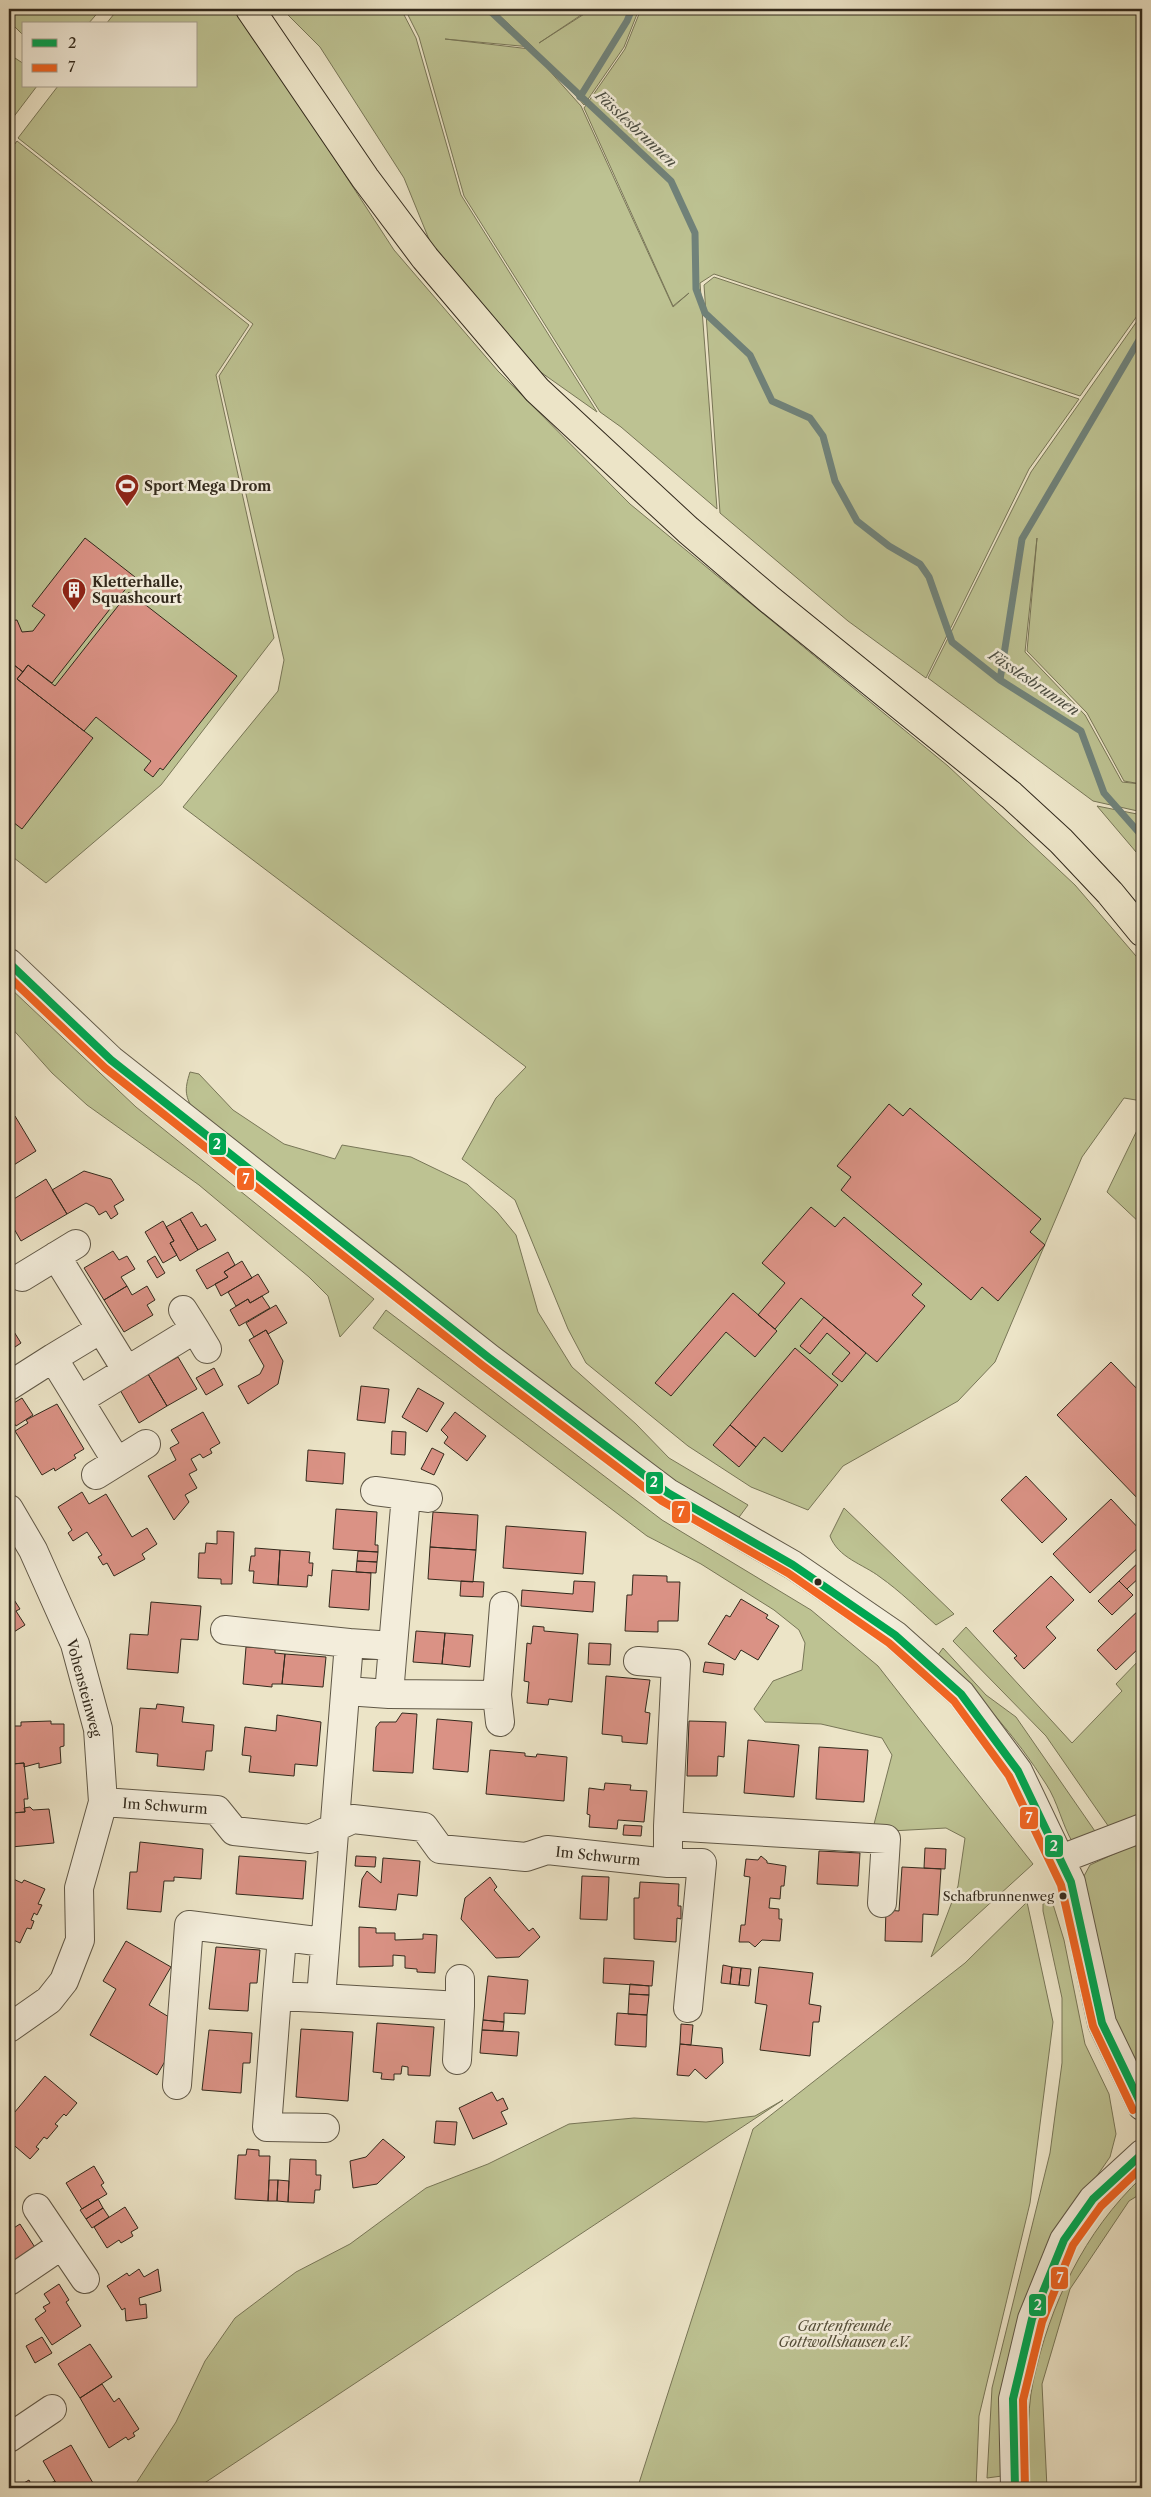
<svg xmlns="http://www.w3.org/2000/svg" width="1151" height="2497" font-family="'Libre Caslon Text',serif">
<rect width="100%" height="100%" fill="#ece4c7"/>
<filter id="stains"><feTurbulence type="fractalNoise" baseFrequency=".004" numOctaves="4"/><feColorMatrix values="0 0 0 0 .2 0 0 0 0 .09 0 0 0 0 .02 0 0 0 .5 -.17"/></filter>
<radialGradient id="worn" r=".72"><stop offset=".6" stop-color="#630" stop-opacity="0"/><stop offset="1" stop-color="#630" stop-opacity=".3"/></radialGradient>
<path fill="#bdc292" stroke="#787657" fill-rule="evenodd" d="M9,9H101L88,24H24V36L9,21Z
M118,9H237L394,250L498,371L630,504L948,766L1075,885L1142,963V1101L1124,1098L1082,1157L995,1362L958,1401L843,1466L808,1510L751,1487L688,1446L586,1363L568,1329L515,1200L462,1159L496,1098L526,1067L183,807L278,691L284,660L219,376L253,324L18,138L58,86H196V24H106Z
M282,9H401L416,38L461,195L597,412L525,361L435,254L404,178L320,47Z
M405,9H492L531,47L445,39L530,49L581,106L673,307L689,293L673,306L584,108L625,49L641,9H1142V309L1080,396L714,274L700,283L717,509L621,427L600,412L464,196L419,37Z
M493,9H590L539,43L592,9H639L624,47L584,105L533,47Z
M9,54L24,64V86H37L9,123Z
M17,141L249,325L216,375L274,638L161,785L46,883L9,854V152Z
M714,277L1079,399L1029,469L926,678L848,621L720,513L704,285Z
M1142,314V812L1093,801L928,678L1031,472ZM1037,538L1027,651L1087,713L1124,781L1141,784L1122,782L1085,715L1025,652Z
M1097,806L1142,815V859Z
M9,987L136,1107L374,1299L340,1337L328,1296L309,1277L199,1185L87,1105L52,1073L9,1025Z
M190,1072L199,1074L233,1110L284,1144L335,1159L342,1145L411,1157L467,1184L497,1212L516,1235L538,1312L572,1367L636,1424L669,1458L748,1505L737,1520L674,1486L195,1113C185,1096 184,1091 190,1072Z
M1142,1120V1225L1107,1192Z
M386,1310L662,1520L811,1610L878,1666L1033,1864L931,1957L958,1886L965,1838L946,1828L891,1831L873,1828L892,1755L882,1738L821,1724L765,1722L754,1709L773,1681L802,1670L805,1643L799,1630L774,1610L701,1564L647,1536L373,1328Z
M844,1508L954,1614L936,1625C918,1609 900,1591 880,1577C863,1564 838,1558 830,1536Z
M966,1627L1072,1743L1122,1691L1116,1684L1142,1657V1818L1111,1830L1046,1736L953,1641Z
M943,1648L986,1695L1016,1717L1099,1837L1073,1843C1062,1825 1058,1802 1046,1784C1016,1736 978,1695 938,1655Z
M1142,1841V2078L1108,2003L1084,1876L1090,1865Z
M1048,1901H1052L1064,1940L1085,2044L1109,2094L1116,2134L1110,2157L1056,2235L1002,2476L987,2478L992,2388L1050,2153L1062,2063V1998L1043,1911V1904Z
M1027,1902L1053,2022L1030,2203L979,2416L976,2488H640L639,2483L753,2129L965,1963Z
M783,2100L197,2488H133L176,2422L205,2361L235,2318L296,2272L350,2244L426,2188L488,2164L569,2124L634,2118L706,2122L755,2116Z
M1142,2177V2193L1129,2201L1070,2289L1042,2384L1047,2488H1028C1029,2454 1026,2416 1033,2382C1050,2304 1084,2232 1142,2177Z"/>
<g fill="none" stroke-linecap="round" stroke-linejoin="round">
<path stroke="#70827a" stroke-width="7" d="M488,9L671,181L695,233L696,289L705,313L750,355L772,401L810,418L823,436L835,481L857,521L889,546L920,564L929,577L952,642L1000,680L1081,731L1104,793L1142,836
M580,97L627,21L632,9
M1000,680L1022,539L1142,335"/>
</g>
<path fill="#da9285" stroke="#32291c" d="M85,538L135,577L52,683L28,665L23,672L9,661V621L17,620L22,632L33,631L45,615L32,606Z
M129,592L237,676L163,770L160,768L153,777L144,770L151,761L96,717L84,731L17,679L28,665L55,686Z
M9,661L23,672L17,679L93,738L22,829L9,819Z
M889,1104L903,1116L910,1108L1041,1219L1030,1232L1045,1245L998,1301L982,1287L971,1300L841,1190L851,1177L837,1166Z
M15,1116L36,1151L9,1168V1119Z
M84,1171L111,1179L124,1200L114,1206L118,1214L111,1219L106,1211L99,1215L94,1207L86,1203L67,1214L52,1190Z
M46,1179L67,1214L21,1241L9,1220V1202Z
M811,1207L835,1227L844,1217L922,1284L912,1295L925,1306L877,1362L801,1298L775,1329L758,1315L785,1283L762,1263Z
M192,1212L201,1227L206,1224L216,1240L198,1250L180,1219Z
M180,1219L198,1250L180,1261L170,1243L174,1241L166,1227Z
M163,1221L174,1241L170,1243L177,1255L163,1263L145,1232Z
M113,1251L119,1260L127,1256L135,1269L121,1277L127,1286L104,1300L84,1268Z
M228,1252L235,1265L224,1272L228,1277L207,1289L196,1270Z
M155,1256L165,1273L157,1278L147,1261Z
M242,1261L252,1278L221,1296L215,1284L228,1277L224,1272Z
M258,1274L269,1292L250,1303L248,1299L236,1306L228,1292Z
M127,1286L132,1295L147,1286L155,1300L147,1305L153,1315L124,1332L104,1300Z
M733,1293L777,1331L755,1357L726,1332L671,1396L655,1383Z
M262,1296L270,1308L239,1326L230,1310L248,1299L250,1303Z
M276,1305L287,1323L268,1334L266,1330L254,1337L246,1323Z
M824,1317L866,1353L842,1382L832,1374L850,1353L827,1333L810,1354L800,1346Z
M11,1327L21,1343L9,1351V1329Z
M266,1330L283,1361L278,1384L248,1404L238,1386L260,1374L264,1366L249,1340Z
M795,1348L838,1385L782,1452L764,1437L756,1447L730,1425Z
M178,1357L197,1389L167,1406L148,1374Z
M1111,1362L1142,1394V1503L1057,1415Z
M214,1368L223,1385L206,1395L196,1378Z
M148,1374L167,1406L139,1423L120,1390Z
M361,1386L389,1389L385,1423L357,1420Z
M418,1388L444,1403L427,1432L402,1417Z
M22,1398L33,1415L16,1426L9,1415V1406Z
M57,1404L84,1449L74,1455L76,1458L55,1471L54,1468L42,1475L15,1431L28,1423L26,1420Z
M203,1412L220,1443L210,1449L212,1453L203,1458L200,1454L191,1459L197,1470L189,1474L197,1488L185,1495L189,1502L174,1520L148,1476L176,1460L170,1448L179,1443L171,1430Z
M455,1412L486,1436L467,1461L444,1443L448,1437L441,1430Z
M730,1425L756,1447L739,1467L713,1445Z
M392,1431L406,1432L405,1455L391,1454Z
M432,1448L444,1454L434,1475L421,1469Z
M308,1450L345,1453L343,1484L306,1481Z
M1026,1476L1067,1519L1042,1543L1001,1500Z
M82,1492L89,1504L106,1494L132,1537L147,1528L157,1544L142,1554L145,1559L114,1576L107,1563L103,1565L98,1557L102,1555L87,1532L73,1541L68,1533L72,1530L58,1507Z
M1111,1499L1142,1532V1544L1090,1593L1053,1554Z
M336,1509L377,1512L375,1545H378V1552L333,1549Z
M433,1512L478,1515L476,1550L430,1547Z
M506,1526L586,1532L583,1574L503,1568Z
M217,1531L234,1532L232,1584H221V1579L198,1578L199,1553H205L206,1543L217,1544Z
M430,1547L476,1550L473,1582L428,1579Z
M255,1548L280,1550L278,1585L253,1583L254,1571H249L251,1556H255Z
M280,1550L310,1552L309,1563H313L312,1576L308,1575L307,1587L278,1585Z
M358,1551L378,1552L377,1562L357,1561Z
M1142,1559V1575L1127,1589L1119,1581Z
M357,1561L377,1562L376,1573L356,1572Z
M332,1570L371,1573L369,1610L329,1607Z
M633,1575L667,1576V1582H680L678,1621H658V1632L625,1631L627,1595H632Z
M1051,1576L1074,1600L1046,1627L1056,1638L1024,1669L1014,1658L1017,1656L993,1631Z
M461,1581L484,1582L483,1597L460,1596Z
M574,1581L595,1582L593,1612L521,1606L522,1590L573,1594Z
M1119,1581L1133,1595L1112,1615L1098,1601Z
M9,1592L20,1609L16,1611L25,1625L9,1635Z
M741,1599L768,1615L766,1618L779,1626L758,1660L741,1650L735,1660L708,1644L726,1615L730,1617Z
M151,1602L201,1606L198,1640L181,1639L178,1673L127,1669L130,1634L148,1635Z
M1142,1607V1645L1116,1670L1097,1650Z
M533,1626L544,1627V1631L578,1634L572,1702L549,1699L548,1705L527,1703L529,1682L524,1681L527,1643L531,1644Z
M416,1631L445,1633L442,1664L413,1662Z
M445,1633L473,1635L470,1667L442,1664Z
M589,1643L611,1644L610,1665L588,1664Z
M246,1647L275,1649V1653L285,1654L282,1684H272V1687L243,1684Z
M285,1654L326,1657L323,1687L282,1684Z
M705,1662L724,1664L723,1675L703,1672Z
M606,1676L650,1680L645,1712L650,1713L647,1744L622,1742V1736L602,1734Z
M157,1704L184,1707L182,1722L214,1725L212,1751H206L204,1770L157,1766L158,1754L136,1752L140,1708L156,1709Z
M402,1713L417,1714L413,1773L373,1771L376,1727L380,1722H396Z
M277,1715L321,1722L317,1766L295,1764L294,1776L249,1772L251,1756L242,1755L245,1727L276,1731Z
M437,1719L472,1722L468,1772L433,1769Z
M51,1721V1724H64V1746L60,1747L61,1763L39,1768V1763L24,1767V1763L12,1764L9,1726H21V1722Z
M689,1721L726,1722L724,1757L718,1756L717,1776H687Z
M748,1740L799,1745L794,1797L744,1793Z
M819,1747L868,1750L864,1802L816,1799Z
M490,1750L525,1753V1756L536,1757L537,1754L567,1757L564,1801L486,1794Z
M24,1763L28,1799H24L25,1812L12,1813L11,1810H9V1766H12V1764Z
M605,1783L631,1785L630,1790L647,1791L644,1822L618,1820L617,1829L589,1827L590,1815L587,1814L589,1788L604,1790Z
M30,1807L33,1810L49,1809L54,1843L11,1847L9,1813L25,1812L24,1808Z
M624,1825L642,1826L641,1836L623,1835Z
M140,1842L203,1849L201,1879L174,1877V1881H164L161,1912L127,1909L130,1872H137Z
M925,1848L946,1849L945,1869L924,1868Z
M819,1851L860,1853L858,1886L817,1884Z
M239,1856L306,1861L303,1899L236,1894Z
M356,1856L376,1857L375,1867L355,1866Z
M761,1856L767,1861V1863L786,1866L784,1886H781L780,1899L770,1898L769,1908L779,1909V1919H782L780,1941L762,1940L755,1947L749,1942H739L741,1925H745L750,1877L744,1876L746,1859L758,1860Z
M383,1858L420,1861L417,1896L398,1894L396,1910L359,1907L362,1879L367,1871L381,1883Z
M902,1867L941,1869L938,1915L923,1914L922,1942L885,1941L886,1910L899,1911Z
M582,1876L609,1877L607,1920L580,1919Z
M9,1877L22,1883L24,1880L45,1889L38,1904L42,1905L37,1915L34,1913L31,1920L34,1921L31,1929L27,1928L20,1943L9,1938Z
M490,1877L497,1887L494,1890L529,1931L533,1928L540,1937L519,1957L496,1958L461,1919L465,1898Z
M640,1882L679,1884L678,1906H681V1919L677,1918L676,1942L634,1939V1898H639Z
M359,1927L376,1928V1933H395V1940L423,1939V1934L437,1935L435,1973L417,1972V1969L405,1968V1956L393,1955V1966L359,1967Z
M126,1941L171,1967L149,2005L174,2020L167,2033L178,2039L157,2075L90,2035L116,1989L103,1981Z
M216,1947L260,1950L257,1983H250L248,2011L209,2009Z
M604,1958L654,1961L652,1986L603,1983Z
M723,1965L732,1967L730,1984L721,1983Z
M732,1967L741,1968L739,1985L730,1984Z
M759,1967L813,1973L809,2004L821,2006L819,2022H813L810,2056L760,2050L767,2005L755,2003Z
M741,1968L751,1969L749,1986L739,1985Z
M488,1976L528,1980L525,2014L504,2013V2022L483,2020Z
M630,1984L649,1986V1995L629,1994Z
M629,1994L649,1995L647,2015L628,2014Z
M617,2013L647,2015L646,2047L615,2045Z
M483,2020L504,2022L503,2031L482,2030Z
M377,2023L434,2027L430,2076L408,2075V2067L402,2066L401,2074H394V2080L381,2079L382,2073L373,2072Z
M681,2024L693,2025L691,2045L680,2044Z
M301,2029L353,2032L348,2101L296,2097Z
M209,2030L252,2033L250,2063H243L241,2093L202,2090Z
M482,2030L519,2032L517,2056L480,2053Z
M680,2044L722,2048L723,2063L706,2079L695,2069L689,2076L677,2075Z
M45,2076L77,2103L66,2116L64,2114L55,2124L58,2126L47,2139L44,2137L36,2147L39,2149L30,2159L9,2141V2119Z
M492,2092L497,2101L503,2098L508,2109L501,2112L507,2124L473,2139L459,2108Z
M436,2121L457,2122L455,2145L434,2143Z
M383,2139L405,2157L377,2184L353,2188L350,2161L366,2157Z
M247,2149L259,2150V2156H270L268,2201L235,2199L238,2155H246Z
M290,2159L316,2160V2175H321L320,2190H315L314,2203L288,2202Z
M94,2166L104,2183L101,2185L107,2194L82,2209L66,2183Z
M269,2180H278L277,2201H268Z
M278,2180L289,2181L288,2202L277,2201Z
M98,2199L103,2208L86,2219L80,2210Z
M125,2207L138,2228L131,2232L133,2236L121,2243L119,2240L107,2248L94,2227Z
M103,2208L109,2217L92,2228L86,2219Z
M20,2224L36,2249L9,2266V2231Z
M139,2269L144,2277L158,2269L161,2291L139,2298L140,2305L146,2304L147,2318L126,2321L125,2308L122,2310L107,2286L127,2273L129,2276Z
M59,2284L69,2300L66,2302L81,2326L52,2345L35,2319L46,2311L43,2307L50,2303L44,2294Z
M42,2337L52,2353L35,2363L26,2346Z
M90,2344L112,2377L80,2398L58,2364Z
M102,2384L114,2402L119,2398L139,2429L133,2433L135,2436L128,2440L126,2437L109,2448L80,2398Z
M71,2445L93,2483L83,2488H59L43,2461Z
M29,2480L33,2488H9V2483L14,2481L17,2487Z
M55,2481L59,2488H47L45,2486Z"/>
<g fill="none" stroke-linecap="round" stroke-linejoin="round">
<defs>
<path id="minor" d="M9,963L111,1060L489,1358L668,1493L793,1565L895,1635L961,1694L1018,1771L1071,1882L1102,2023L1142,2106
M56,1256L127,1371
M22,1277L76,1244
M183,1310L195,1329
M53,1358L101,1329
M9,1386L53,1358L117,1462L146,1444
M79,1400L195,1329L207,1349
M96,1475L117,1462
M406,1495L428,1498
M9,1509L33,1550L75,1644L98,1729L103,1802L79,1888L80,1940L64,1981L49,2000L9,2028
M225,1630L349,1643
M638,1661L676,1664L668,1826
M346,1691L389,1694L497,1695L504,1606
M389,1694L393,1646
M497,1695L500,1722
M103,1802L217,1810L234,1831L310,1839L353,1819L424,1827L440,1849L526,1857L547,1850L668,1863H702L688,2008
M1061,1859L1142,1828
M668,1863V1826L886,1839L882,1903
M277,1996L282,1938
M321,1998L460,2006L457,2060
M460,2006V1979
M177,2085L189,1925L324,1942
M325,2128L267,2127L277,1996L321,1998L349,1643L393,1646L406,1495L375,1491
M62,2245L85,2279
M9,2281L62,2245L37,2208
M9,2438L52,2409
M1015,2488L1013,2399L1032,2319L1064,2240L1093,2199L1142,2154"/>
<path id="major" d="M250,9L365,178L425,258L537,390L688,530L770,600L1011,795L1061,841L1110,893L1142,932"/>
</defs>
<use href="#minor" stroke="#605847" stroke-width="30"/>
<use href="#major" stroke="#32291c" stroke-width="30"/>
<use href="#minor" stroke="#f3eddb" stroke-width="28"/>
<use href="#major" stroke="#ece4c7" stroke-width="28"/>
<defs>
<path id="bus-1" d="M9,963L111,1060L489,1358L668,1493L793,1565L895,1635L961,1694L1018,1771L1071,1882L1102,2023L1142,2106
M1015,2488L1013,2399L1032,2319L1064,2240L1093,2199L1142,2154"/>
<path id="bus-2" d="M9,977L105,1068L483,1366L662,1501L788,1573L889,1643L954,1701L1009,1776L1061,1885L1093,2026L1133,2110
M1025,2488L1023,2400L1042,2322L1073,2245L1101,2206L1142,2167"/>
</defs>
<use href="#bus-1" stroke="#f3eddb" stroke-width="11"/>
<use href="#bus-2" stroke="#f3eddb" stroke-width="11"/>
<use href="#bus-1" stroke="#00a651" stroke-width="8"/>
<use href="#bus-2" stroke="#f26522" stroke-width="8"/>
</g>
<defs>
<symbol id="stadium-pin" viewBox="-11 -11 22 30"><path d="M0 17L-7.5 6A9.5 9.5 0 1 1 7.5 6Z" fill="#8f2418" stroke="#f3eddb"/><path d="M0-5a6.5 5 0 1 0 0 10a6.5 5 0 1 0 0-10ZM-3.5-1.8h7v3.6h-7Z" fill="#fff"/></symbol>
<symbol id="building-pin" viewBox="-11 -11 22 30"><path d="M0 17L-7.5 6A9.5 9.5 0 1 1 7.5 6Z" fill="#8f2418" stroke="#f3eddb"/><path d="M-4-6H4V6H1V3H-1V6H-4ZM-2.5-4.3h1.7v1.8h-1.7ZM.8-4.3h1.7v1.8H.8ZM-2.5-1h1.7V.8h-1.7ZM.8-1h1.7V.8H.8Z" fill="#fff"/></symbol>
</defs>
<g fill-rule="evenodd">
<use href="#stadium-pin" x="113" y="472" width="28" height="38"/>
<use href="#building-pin" x="60" y="576" width="28" height="38"/>
</g>
<g fill="#32291c" stroke="#f3eddb" stroke-width="2">
<circle cx="818" cy="1582" r="4.5"/>
<circle cx="1063" cy="1896" r="4.5"/>
</g>
<g text-anchor="middle" stroke-width="5" stroke-linejoin="round" paint-order="stroke">
<g font-size="13" fill="#32291c" stroke="#f3eddb" text-anchor="end">
<text x="1054" y="1901">Schafbrunnenweg</text>
</g>
<g font-size="14" font-weight="bold" fill="#32291c" stroke="#f3eddb" text-anchor="start">
<text x="144" y="491">Sport Mega Drom</text>
<text x="92" y="587">Kletterhalle,<tspan x="92" dy="16">Squashcourt</tspan></text>
</g>
<g font-size="14" fill="#32291c" stroke="#f3eddb">
<text transform="translate(84 1688) rotate(75)" y="5">Vohensteinweg</text>
<text transform="translate(165 1806) rotate(4)" y="5">Im Schwurm</text>
<text transform="translate(598 1856) rotate(6)" y="5">Im Schwurm</text>
</g>
<g font-size="14" font-style="italic" fill="#554f3a" stroke="#f3eddb">
<text x="844" y="2331">Gartenfreunde<tspan x="844" dy="16">Gottwollshausen e.V.</tspan></text>
</g>
<g font-size="15" font-style="italic" fill="#4c4e43" stroke="#f3eddb">
<text transform="translate(636 129) rotate(43)" y="5">Fässlesbrunnen</text>
<text transform="translate(1034 683) rotate(34)" y="5">Fässlesbrunnen</text>
</g>
</g>
<g stroke="#f3eddb" stroke-width="2">
<rect x="208" y="1132" width="19" height="24" rx="5" fill="#00a651"/>
<rect x="236" y="1167" width="19" height="24" rx="5" fill="#f26522"/>
<rect x="645" y="1471" width="19" height="24" rx="5" fill="#00a651"/>
<rect x="671" y="1500" width="20" height="24" rx="5" fill="#f26522"/>
<rect x="1019" y="1806" width="20" height="24" rx="5" fill="#f26522"/>
<rect x="1044" y="1834" width="20" height="24" rx="5" fill="#00a651"/>
<rect x="1050" y="2266" width="19" height="24" rx="5" fill="#f26522"/>
<rect x="1028" y="2293" width="19" height="24" rx="5" fill="#00a651"/>
</g>
<g font-size="14" text-anchor="middle" font-weight="bold" fill="#fff">
<text x="217" y="1149">2</text>
<text x="246" y="1184">7</text>
<text x="654" y="1487">2</text>
<text x="681" y="1517">7</text>
<text x="1029" y="1823">7</text>
<text x="1054" y="1851">2</text>
<text x="1060" y="2283">7</text>
<text x="1038" y="2310">2</text>
</g>
<rect width="1151" height="2497" fill="none" stroke="#ece4c7" stroke-width="30"/>
<rect x="10" y="10" width="1131" height="2477" fill="none" stroke="#32291c" stroke-width="2.5"/>
<rect x="15" y="15" width="1121" height="2467" fill="none" stroke="#32291c"/>
<rect x="22" y="22" width="175" height="65" fill="#f3eddb" stroke="#a69f8f"/>
<rect x="32" y="39" width="25" height="8" fill="#00a651" stroke="#a69f8f"/>
<text x="68" y="48" font-size="15" fill="#32291c">2</text>
<rect x="32" y="64" width="25" height="8" fill="#f26522" stroke="#a69f8f"/>
<text x="68" y="72" font-size="15" fill="#32291c">7</text>
<rect width="100%" height="100%" filter="url(#stains)"/>
<rect width="100%" height="100%" fill="url(#worn)"/>
</svg>
